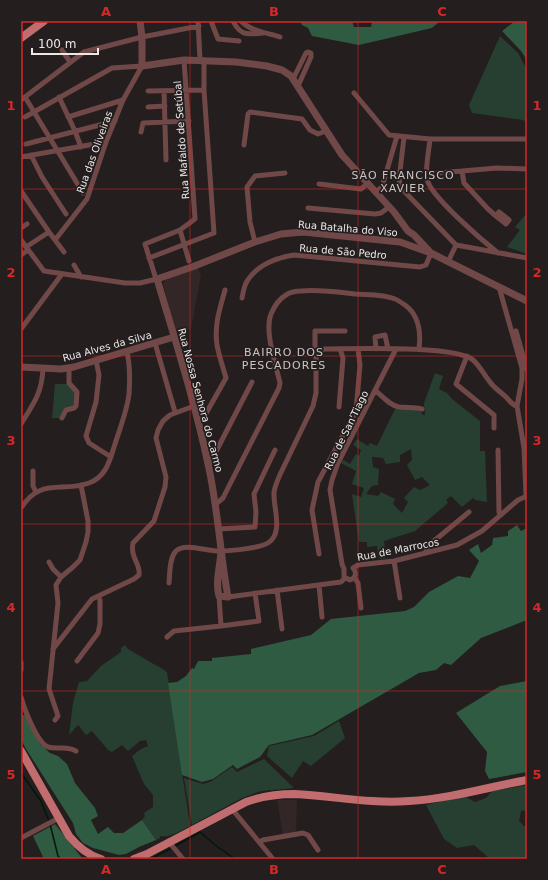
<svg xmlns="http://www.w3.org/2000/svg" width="548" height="880" font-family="'DejaVu Sans',sans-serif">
<rect width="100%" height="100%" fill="#241e1e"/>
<path fill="#332626" d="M198,268L201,275L191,329L176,333L163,284L166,279Z
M277,800H297L296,833L283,835Z"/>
<path fill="#263f31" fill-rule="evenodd" d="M500,36L518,53L527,70V122L523,120L472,113L469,105Z
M527,213V254L507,247L520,230L515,227Z
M435,373L443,376L439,389L447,393L452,399L480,421V451H485L487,502L475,500L473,498L462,507L451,496L446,500L448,503L415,531L384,541L386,558L380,559L379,557H378L377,546L367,547V542H359L352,494L361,497L364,488L352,484L356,471L341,463L343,460L350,464L356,454L359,456L361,450L353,445L357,439L368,446L370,443L377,446L396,407L420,410L423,415H425L424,403ZM411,449L412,460L407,465L415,480L422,477L430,485L420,490L414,487L404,498L408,502L402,513L393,504L395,499L381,492L378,496L366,494L372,486L378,485L379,469L373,467L372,457L383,458L386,464L400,462V455Z
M55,384H68L76,391V406L68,409L62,418H52Z
M125,645L128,649L157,666H158L167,672L190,826C182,830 170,838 160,836V838L156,840L142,820L145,816L144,813L153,807V795L144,784L132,756L141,749L148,746L146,740L140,741L128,751L122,745L112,752L108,750L92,731L86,735L78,725L69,735L73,703L79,682L87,681L101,666L121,652V648Z
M339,721L345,738L311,766L303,761L292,778L267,756L269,746L314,736Z
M264,759L294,788L261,791L242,798L192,825L184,778L203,784L210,782L232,767L237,772Z
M527,785V810L521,811L519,821L524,826L527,827V859H490L474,845L457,848L444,839L426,805L464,796L475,802L486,798L492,791Z"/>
<path fill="#2e5b42" d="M300,21H352L354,27H371L372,21H440L432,28L359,45L312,36L308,28L302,25Z
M515,21H527V60L521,51L502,31Z
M517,525L521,531L527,528V620L481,638L451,665L444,663L436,670L419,673L312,735L269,745L260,757L237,769L233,765L213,779L202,782L182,775L168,683L177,682L186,676L192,668L194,669L198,661H212V658L251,654V649L311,635L331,619L405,611L414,607L429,592L458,576L470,578L479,561L469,550L478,544L481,553L492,545L493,538L508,536V531Z
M527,681V772L489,779L485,771L487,752L456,713L500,686Z
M26,714L40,744L50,753L58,756L67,764L75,783L95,808L98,816L91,820L98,834L108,827L114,833H123L142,820L156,840L139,847L126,854L119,855L93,848L83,843L76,834L73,823L26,749L21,739V716Z
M55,824L82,858V859H44L33,836Z"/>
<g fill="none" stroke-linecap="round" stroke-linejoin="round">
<path stroke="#01170b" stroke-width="1.5" d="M21,773L41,801L49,821
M50,824L58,856L61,859
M175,846L200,832L215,845L235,859
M150,859L170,849"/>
<path stroke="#714848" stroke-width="5" d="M198,21L200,60
M211,21L218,39L239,41
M233,21C241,37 248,34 263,33
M241,21C250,31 268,33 280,37
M62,50L70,62
M293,79L306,53L308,52L311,53V57L298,86
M148,91L204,90
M164,91L166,160
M354,93L389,135L430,139H527
M25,97L83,193
M59,97L75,131L81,147
M21,100L84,52L142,37L199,26
M148,107L165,106
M25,117L112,68L142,66
M68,117L123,100
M141,132L143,123L189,121
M404,137L399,180L402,189L456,245
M430,139C429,151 425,167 427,179C430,196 483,241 498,253
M26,144L115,121
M244,145L248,114L250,112L302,119L310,130L318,134L326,131
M31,155L42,177L66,214
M21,157L106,142
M462,171L464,183L488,209L496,216L499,212L509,220L506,224L496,216
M427,174L497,168L527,169
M319,184L361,189L368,183
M21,191L49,232L64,252
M376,192L382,187L397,136
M308,208L375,214L381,213L389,207
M21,228L27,224
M180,230L189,261
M21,240L44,271L125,283H140L157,279
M55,240L87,199L106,142L123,100L142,66
M255,242L250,222L247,187L255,176L285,173
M26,247L49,232
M21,255L28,250
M149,258L214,233L204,90V60
M448,262L456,245L527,258
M74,265L81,277
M156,279L145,244L180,230L195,219L184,60
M499,287L522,368V379L517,406L524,448L526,496
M242,298C243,293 244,287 246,283C256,265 275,258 294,255L420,267L426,265L431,253
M21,329L62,274
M515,332L516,331L527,370
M155,343L175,412
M376,349L375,337L385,335L388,349
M318,352L324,349C352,349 455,345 473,360C480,366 484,375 490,382C494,388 501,392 506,397C510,401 512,405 517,406
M467,356L456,384L494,415V428
M96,360L99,375L96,402L86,436L89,443L111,457
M375,390C382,396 389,405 399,407C407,408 415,407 422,409
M339,407L343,358L340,349
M62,418L66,410L74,408L76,406L77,392L69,383V368
M198,422L204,417L226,378C223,367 219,356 217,345C214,325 220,308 225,290
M21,424C34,403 42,393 43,368
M498,450L499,512L501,515
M209,465L252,382
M33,471V486L36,492
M216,504L223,498L229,486L279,388L280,383C276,365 264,331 271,314C274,307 279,299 286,295C290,292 296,291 301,291C318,289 338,292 355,294C368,295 383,294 395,299C398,300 402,303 405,305C420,316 421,333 419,349
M21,508C41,477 61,493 89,483C95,481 101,476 105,470C110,462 112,453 115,444C120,428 127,411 129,394C130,380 130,365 127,352
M218,529L255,527L256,512L254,494L275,450
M426,553V551L429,545L469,512
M319,554L312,510L318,482L356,411L360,365L358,349
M394,561L400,598
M49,562L53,569L61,577
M353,568L358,565L394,561L457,545L482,531L518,500L527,496
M344,569L342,564L330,490L332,480L338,463L396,349
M344,569V577L350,580C356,578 357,573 353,568
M354,577L358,583L361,608
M169,583C170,574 169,558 176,551C185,542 208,552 220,551C230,551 260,548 268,543C284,533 273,508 274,492C276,480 283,469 288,458C296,441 305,423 313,406L316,393V358L318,352L315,346V331H345
M319,585L322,617
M277,590L282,629
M219,596L221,626L259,621L255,593
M228,597L341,582L345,578
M167,637L174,631L221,626
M53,649L92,599L134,579L139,575C141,564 130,558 133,543L154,521L165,487L166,477L156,438L158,430L163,421L170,415L194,406
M77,661L98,633L100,624V600L98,596
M21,662V670
M21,697C24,708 37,743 48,747C58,750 67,745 76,751
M55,720L58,716L49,689L58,603L56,585L61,577L73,567L80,560L86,542L88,532V521L81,485
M232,809L273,859
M21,838L59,818
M169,842L183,859
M259,842L263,840L303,833L308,835L318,850"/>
<path stroke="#714848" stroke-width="7" d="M140,21L142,37V66L184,60L236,62L267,66L282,70L291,76L342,155L394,212L408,231L414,235L429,251
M21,367L61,369L74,367L174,337
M221,552C220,567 215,582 219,596L228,597C220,553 218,508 208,464C195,402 175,340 157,279L192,267L255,242L281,234L303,232L400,242L431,253L527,301"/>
<path stroke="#c16d6f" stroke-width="8" d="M21,38L44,21
M21,751L69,836C78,847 87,855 101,859
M134,859L147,854L246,802C262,796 278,794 295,794C333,796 371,804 409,801C449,799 488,787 527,780"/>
</g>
<path fill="none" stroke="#d62828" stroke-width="1" stroke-opacity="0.55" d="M190,21V859M358,21V859M21,189H527M21,356H527M21,524H527M21,691H527"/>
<g text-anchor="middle" stroke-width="3.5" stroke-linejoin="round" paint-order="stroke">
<g font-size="10" fill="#ebe7e7" stroke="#241e1e">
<text transform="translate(181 140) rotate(-94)" y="4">Rua Mafaldo de Setúbal</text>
<text transform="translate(94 152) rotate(-70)" y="4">Rua das Oliveiras</text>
<text transform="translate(348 228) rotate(5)" y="4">Rua Batalha do Viso</text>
<text transform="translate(343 251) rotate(5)" y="4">Rua de São Pedro</text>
<text transform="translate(107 346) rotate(-15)" y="4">Rua Alves da Silva</text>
<text transform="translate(201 400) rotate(75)" y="4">Rua Nossa Senhora do Carmo</text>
<text transform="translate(346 430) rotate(-64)" y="4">Rua de San'Tiago</text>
<text transform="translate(398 549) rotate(-11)" y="4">Rua de Marrocos</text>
</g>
<g font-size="11" letter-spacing="1" fill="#ccc3c3" stroke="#241e1e">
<text x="403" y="179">SÃO FRANCISCO<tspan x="403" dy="13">XAVIER</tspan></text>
<text x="284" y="356">BAIRRO DOS<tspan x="284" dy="13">PESCADORES</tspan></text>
</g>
</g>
<rect width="548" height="880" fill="none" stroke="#241e1e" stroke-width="44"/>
<path d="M32 48v6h66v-6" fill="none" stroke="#ebe7e7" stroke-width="2"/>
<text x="38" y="48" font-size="12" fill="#ebe7e7" stroke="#241e1e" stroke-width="3" paint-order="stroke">100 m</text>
<rect x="22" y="22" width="504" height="836" fill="none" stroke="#d62828" stroke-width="1.5"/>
<g font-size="13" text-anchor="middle" font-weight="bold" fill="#d62828">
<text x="106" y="16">A</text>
<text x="274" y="16">B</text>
<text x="442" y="16">C</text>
<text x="11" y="110">1</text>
<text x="537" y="110">1</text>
<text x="11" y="277">2</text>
<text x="537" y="277">2</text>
<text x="11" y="445">3</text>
<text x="537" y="445">3</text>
<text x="11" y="612">4</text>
<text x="537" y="612">4</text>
<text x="11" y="779">5</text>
<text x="537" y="779">5</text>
<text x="106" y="874">A</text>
<text x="274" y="874">B</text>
<text x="442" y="874">C</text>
</g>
</svg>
